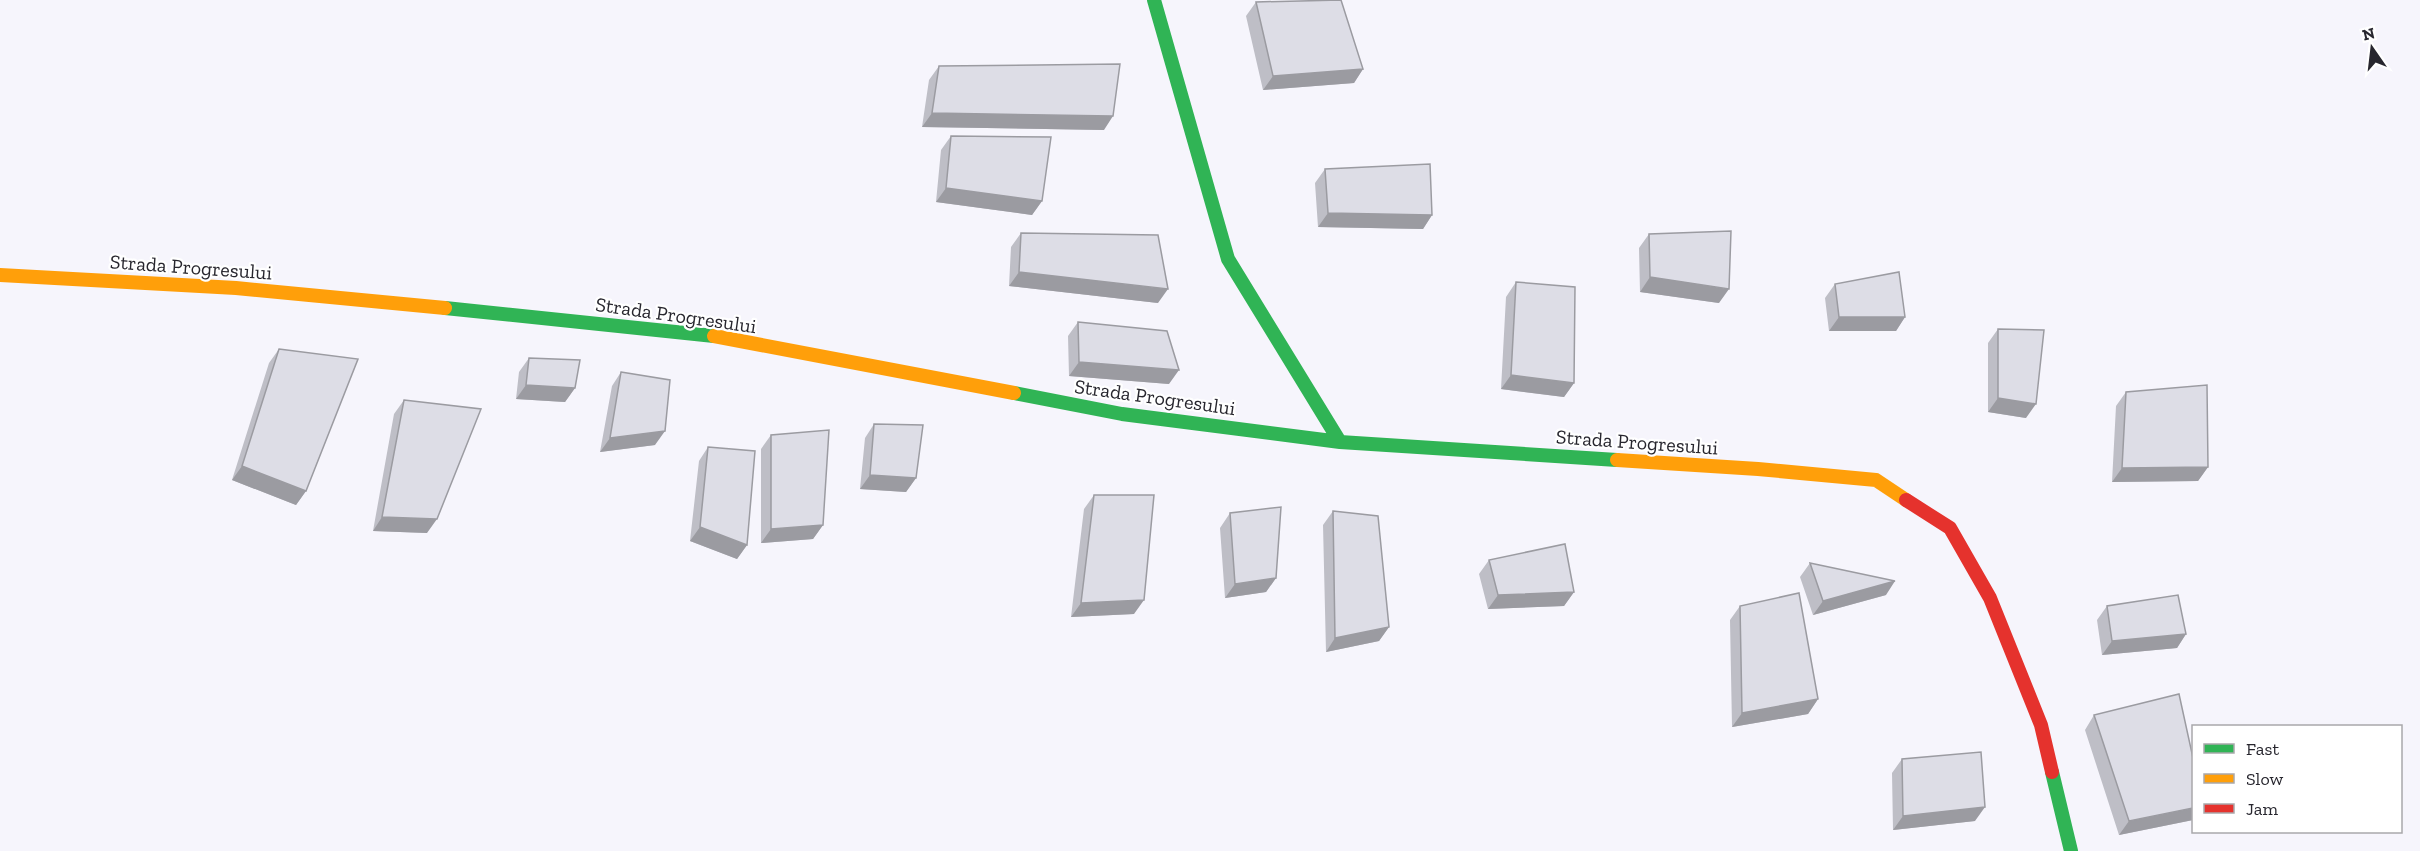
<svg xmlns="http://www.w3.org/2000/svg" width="2420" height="851" font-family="'Zilla Slab',serif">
<rect width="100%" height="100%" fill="#f6f5fc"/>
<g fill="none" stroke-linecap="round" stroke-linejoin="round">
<path stroke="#30b455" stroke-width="14" d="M1154,0L1228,259L1340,442
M445,308L714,336
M1014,393L1122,414L1340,442L1617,460
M2052,772L2071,851"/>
<path stroke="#ff9f0a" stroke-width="14" d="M0,275L236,288L445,308
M714,336L1014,393
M1617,460L1758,469L1876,480L1906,500"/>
<path stroke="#e5322d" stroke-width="14" d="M1906,500L1950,528L1990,598L2041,725L2052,772"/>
</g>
<path fill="#bebec6" d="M1256,2L1363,69L1354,83L1263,90L1246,16Z
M939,66L1104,130L922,127L929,80Z
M951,136L1042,201L1032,215L936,202L941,150Z
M1325,169L1432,215L1423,229L1318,227L1315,183Z
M1021,233L1158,303L1009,286L1011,247Z
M1649,234L1719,303L1640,292L1639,248Z
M1516,282L1574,383L1564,397L1501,389L1506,297Z
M1835,284L1905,317L1896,331H1829L1825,298Z
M1078,322L1169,384L1069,376L1068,336Z
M1998,329L2026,418L1988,412V343Z
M279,349L306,491L296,505L232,480L269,363Z
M529,358L575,388L565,402L516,399L519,372Z
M621,372L655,445L600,452L612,386Z
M2126,392L2208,467L2198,481L2112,482L2116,406Z
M404,400L427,533L373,531L394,414Z
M874,424L916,478L906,492L860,489L865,438Z
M771,435L823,525L813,539L761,543V449Z
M708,447L747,545L737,559L690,541L699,461Z
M1094,495L1134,614L1071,617L1084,509Z
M1333,511L1389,627L1379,641L1326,652L1323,525Z
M1230,513L1276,578L1266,592L1225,598L1220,528Z
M1489,560L1574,592L1564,606L1488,609L1479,574Z
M1810,563L1886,595L1813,615L1800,577Z
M1740,606L1818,699L1808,714L1732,727L1730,620Z
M2107,606L2186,634L2177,648L2102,655L2097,620Z
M2094,715L2193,758V820L2119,835L2085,730Z
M1902,759L1975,821L1893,830L1892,773Z"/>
<path fill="#9b9ba1" d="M1363,69L1354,83L1263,90L1273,76Z
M932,113L1113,116L1104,130L922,127Z
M946,188L1042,201L1032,215L936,202Z
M1328,213L1432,215L1423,229L1318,227Z
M1019,272L1168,289L1158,303L1009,286Z
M1650,277L1729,289L1719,303L1640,292Z
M1839,317H1905L1896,331H1829Z
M1079,362L1179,370L1169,384L1069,376Z
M1511,375L1574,383L1564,397L1501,389Z
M526,385L575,388L565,402L516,399Z
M1998,398L2036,404L2026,418L1988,412Z
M665,431L655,445L600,452L610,438Z
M242,466L306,491L296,505L232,480Z
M2208,467L2198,481L2112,482L2122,468Z
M870,475L916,478L906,492L860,489Z
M382,517L437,519L427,533L373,531Z
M823,525L813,539L761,543L771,529Z
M700,527L747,545L737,559L690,541Z
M1276,578L1266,592L1225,598L1235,584Z
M1895,581L1886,595L1813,615L1823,601Z
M1574,592L1564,606L1488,609L1498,595Z
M1144,600L1134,614L1071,617L1081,603Z
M1389,627L1379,641L1326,652L1335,638Z
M2186,634L2177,648L2102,655L2112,641Z
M1818,699L1808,714L1732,727L1742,713Z
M1985,807L1975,821L1893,830L1903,816Z
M2193,808V820L2119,835L2129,821Z"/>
<path fill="#dddde6" stroke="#9b9ba1" stroke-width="1.5" d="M1341,0L1363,69L1273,76L1256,2Z
M1120,64L1113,116L932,113L939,66Z
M951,136L1051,137L1042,201L946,188Z
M1430,164L1432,215L1328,213L1325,169Z
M1731,231L1729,289L1650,277L1649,234Z
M1021,233L1158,235L1168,289L1019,272Z
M1899,272L1905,317H1839L1835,284Z
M1516,282L1575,287L1574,383L1511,375Z
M1078,322L1167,331L1179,370L1079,362Z
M1998,329L2044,330L2036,404L1998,398Z
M279,349L358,359L306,491L242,466Z
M529,358L580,360L575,388L526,385Z
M621,372L670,380L665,431L610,438Z
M2207,385L2208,467L2122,468L2126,392Z
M404,400L481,409L437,519L382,517Z
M874,424L923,425L916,478L870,475Z
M829,430L823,525L771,529V435Z
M708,447L755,451L747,545L700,527Z
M1094,495H1154L1144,600L1081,603Z
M1281,507L1276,578L1235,584L1230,513Z
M1333,511L1378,516L1389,627L1335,638Z
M1565,544L1574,592L1498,595L1489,560Z
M1810,563L1895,581L1823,601Z
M1799,593L1818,699L1742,713L1740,606Z
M2178,595L2186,634L2112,641L2107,606Z
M2179,694L2193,758V808L2129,821L2094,715Z
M1981,752L1985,807L1903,816L1902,759Z"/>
<g text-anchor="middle" stroke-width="4.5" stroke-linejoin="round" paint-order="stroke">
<g font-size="20" fill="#27262e" stroke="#fff">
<text transform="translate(191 267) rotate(4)" y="7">Strada Progresului</text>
<text transform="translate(676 315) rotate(8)" y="7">Strada Progresului</text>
<text transform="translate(1155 397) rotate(8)" y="7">Strada Progresului</text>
<text transform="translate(1637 442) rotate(4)" y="7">Strada Progresului</text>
</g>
</g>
<rect x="2192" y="725" width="210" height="108" fill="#ffffff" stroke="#a9a8ab" stroke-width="1.5"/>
<rect x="2204" y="744" width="30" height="9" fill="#30b455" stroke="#a9a8ab" stroke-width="1.5"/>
<text x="2246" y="755" font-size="18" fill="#27262e">Fast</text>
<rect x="2204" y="774" width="30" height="9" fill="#ff9f0a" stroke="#a9a8ab" stroke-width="1.5"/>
<text x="2246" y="785" font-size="18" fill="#27262e">Slow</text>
<rect x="2204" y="804" width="30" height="9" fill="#e5322d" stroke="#a9a8ab" stroke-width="1.5"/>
<text x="2246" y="815" font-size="18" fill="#27262e">Jam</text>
<g transform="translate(2372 48) rotate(346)" stroke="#ffffff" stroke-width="4.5" paint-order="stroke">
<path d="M0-4.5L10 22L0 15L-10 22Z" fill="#27262e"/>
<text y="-9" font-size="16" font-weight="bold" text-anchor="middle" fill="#27262e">N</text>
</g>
</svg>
